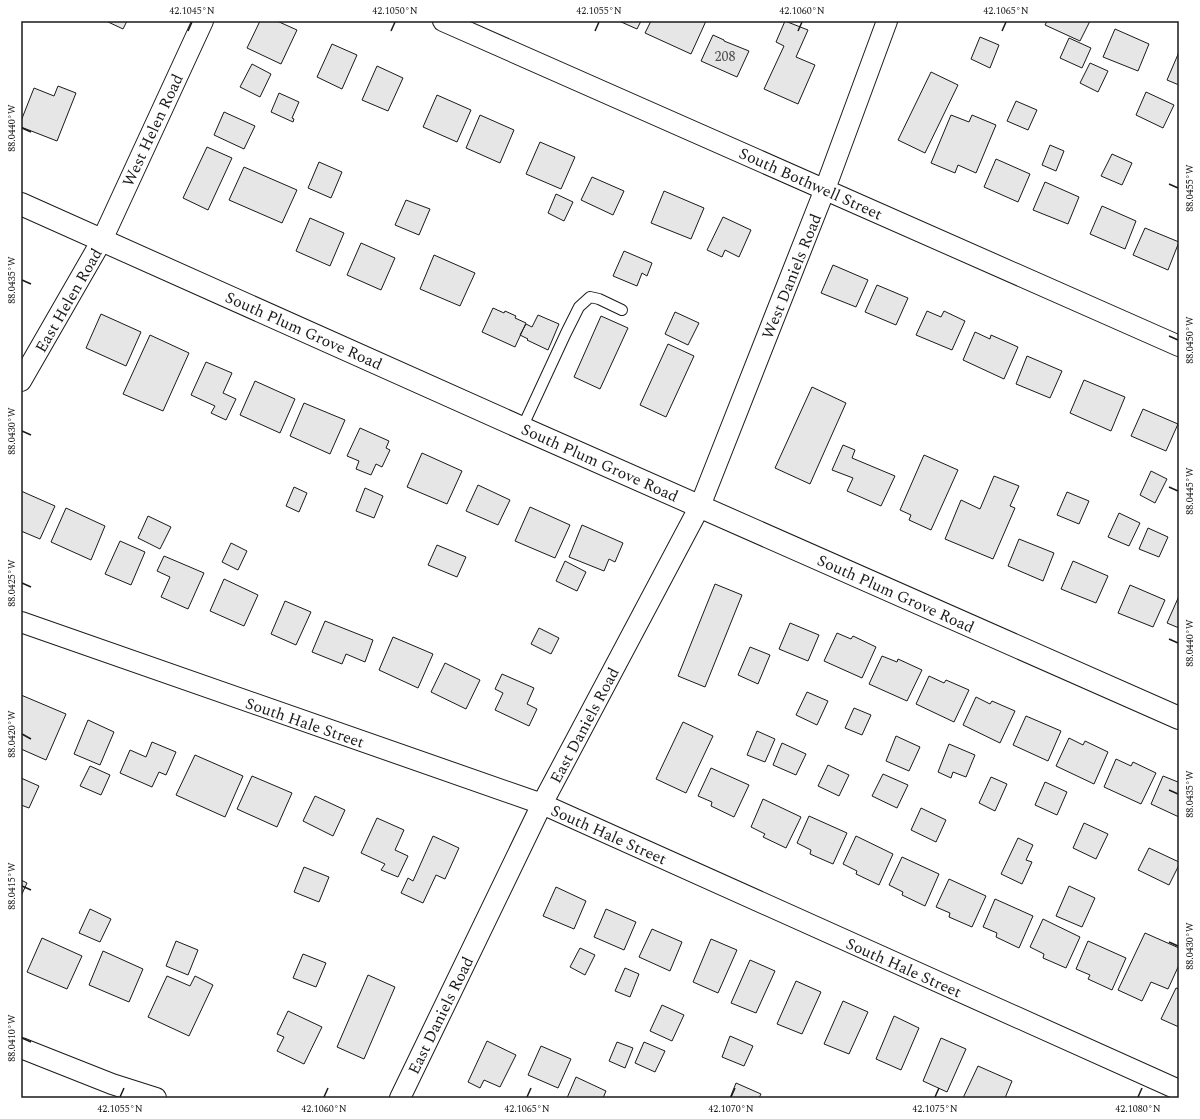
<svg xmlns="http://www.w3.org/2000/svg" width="1200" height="1119" font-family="Spectral,serif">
<rect width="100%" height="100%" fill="#fff"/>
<path fill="#e6e6e6" stroke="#1a1a1a" d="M106,21H127L123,29Z
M260,21H277L297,30L281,64L247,48Z
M619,21H641L637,29Z
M651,21H706L691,54L645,33Z
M785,21L808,30L796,57L815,65L798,104L764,89L784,46L776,42Z
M1047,21H1090L1080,41L1045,25Z
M1115,29L1149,44L1138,71L1103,57Z
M713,35L724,40V41L749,51L737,77L701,61Z
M980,37L999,45L990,68L971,59Z
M1069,38L1091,48L1082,68L1060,58Z
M332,44L357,55L342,89L317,77Z
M1179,52V85L1167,80Z
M1090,63L1108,71L1098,92L1080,83Z
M252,64L271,74L260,97L240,87Z
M377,66L403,78L388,111L362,100Z
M931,72L958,85L925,153L898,140Z
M58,86L76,93L57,141L21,127V121L34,88L54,96Z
M1146,92L1174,105L1163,128L1136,115Z
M279,93L299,102L292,118L294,119L293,122L271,112Z
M437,95L471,110L457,142L423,127Z
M1016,101L1037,110L1028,130L1007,121Z
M224,112L255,126L244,149L214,135Z
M480,115L514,130L500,163L466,148Z
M951,115L969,122L972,115L996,125L976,173L958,165L955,173L931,163Z
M540,142L575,157L561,189L526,174Z
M1050,145L1064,151L1056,171L1042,165Z
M207,147L232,158L208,210L183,198Z
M1112,154L1132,163L1122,185L1101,176Z
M996,159L1030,174L1018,202L984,187Z
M319,162L342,172L331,198L308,188Z
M244,167L297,190L282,223L229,200Z
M592,177L624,191L613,215L581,200Z
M1045,182L1079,197L1068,224L1033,210Z
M664,191L704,208L691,239L651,223Z
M556,194L573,202L564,221L548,213Z
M406,200L430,209L419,235L395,225Z
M1102,206L1136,221L1125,249L1090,234Z
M723,217L751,230L739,257L725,250L722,257L707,250Z
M310,218L344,233L330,266L296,251Z
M1145,228L1179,242L1168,270L1133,255Z
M361,243L395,258L381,290L347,275Z
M624,251L652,263L647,276L642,273L637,286L613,276Z
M434,255L475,273L460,306L420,289Z
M833,265L868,280L856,307L821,293Z
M877,285L908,298L896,325L865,312Z
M493,308L504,313L505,311L516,316L515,318L526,323L515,347L482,332Z
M927,311L941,317L944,311L965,321L952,350L916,335Z
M675,312L699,323L688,345L665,334Z
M101,314L141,332L126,366L86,348Z
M538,315L559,324L548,350L527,340L528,339L520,335L526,324L532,327Z
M601,316L628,328L600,389L574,377Z
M975,332L990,339L991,335L1018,347L1004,379L963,360Z
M150,335L189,353L163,411L123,394Z
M668,344L694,356L666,417L640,405Z
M1027,356L1062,371L1050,398L1016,384Z
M206,362L232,373L223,393L236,399L226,420L211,413L215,406L191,395Z
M1084,380L1125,397L1111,431L1070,413Z
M255,381L295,399L280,433L240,415Z
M812,387L846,403L810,484L775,468Z
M304,403L345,420L330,454L290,436Z
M1143,409L1178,424L1166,451L1131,436Z
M360,428L389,441L386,448L390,450L382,467L376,464L371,475L356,469L359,461L347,456Z
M843,445L855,450L852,458L895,476L881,506L847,491L853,478L832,470Z
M422,453L462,471L447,504L407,487Z
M924,455L958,470L931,530L909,520L911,515L900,510Z
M1151,471L1167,479L1155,503L1140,495Z
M994,476L1019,486L1010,506L1015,508L993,559L945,539L961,500L980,509Z
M478,485L510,500L498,525L466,511Z
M294,487L307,493L299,512L286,506Z
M365,488L383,496L374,518L356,511Z
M21,491L55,506L40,539L21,531Z
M1067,492L1089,501L1079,524L1057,515Z
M530,507L570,525L555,558L515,541Z
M66,508L105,526L91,560L51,542Z
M1119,513L1140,523L1129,546L1108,537Z
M148,516L171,527L160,549L138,538Z
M582,525L623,543L615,562L609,559L604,571L569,557Z
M1148,528L1168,537L1159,557L1139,549Z
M1019,539L1054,553L1043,581L1008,566Z
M120,541L145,552L131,585L105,574Z
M231,543L247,551L238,570L222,562Z
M437,545L466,557L457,577L428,565Z
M164,556L204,573L188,609L161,597L170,577L157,571Z
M565,561L586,572L577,591L556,581Z
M1073,561L1108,576L1096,603L1061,589Z
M224,579L258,595L244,626L210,611Z
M715,584L742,595L705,687L678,676Z
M1130,585L1165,600L1153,627L1118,613Z
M1179,596V628L1167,623Z
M285,601L311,612L296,645L271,634Z
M325,621L373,640L365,662L346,654L342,664L312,652Z
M790,623L819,635L808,661L779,649Z
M539,628L559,638L551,654L531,644Z
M837,633L851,639L853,636L876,647L862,678L824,661Z
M393,637L433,654L418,688L379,670Z
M750,647L770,655L758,684L738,675Z
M882,656L897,662L898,659L922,670L907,701L869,684Z
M445,663L480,680L466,709L431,692Z
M502,674L534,688L527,704L537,709L529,726L495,710L503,693L495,689Z
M929,676L944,683L946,680L969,690L954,722L916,704Z
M807,692L828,701L817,725L796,715Z
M21,695L66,714L46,760L21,749Z
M976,697L990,704L992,701L1015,711L1000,743L963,725Z
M854,708L871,715L862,735L845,728Z
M1026,716L1061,731L1048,761L1013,745Z
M88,720L114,732L100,765L74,754Z
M683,722L713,736L686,793L656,779Z
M757,731L775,739L765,762L747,755Z
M896,736L920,747L909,771L886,761Z
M1069,738L1083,745L1085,741L1108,752L1094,784L1056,766Z
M152,742L176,752L166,775L159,772L152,787L120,773L130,750L146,757Z
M782,743L806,754L796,775L773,765Z
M949,744L975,755L966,777L953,772L951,778L938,772Z
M195,755L243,776L225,817L176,795Z
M1116,759L1131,766L1133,762L1156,773L1141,804L1104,787Z
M828,765L849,775L839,796L818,786Z
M90,766L110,775L101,795L80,786Z
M711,768L749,785L734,817L711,806L712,802L698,796Z
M883,774L908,785L897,808L872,796Z
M252,776L292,793L277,827L237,809Z
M1163,776L1178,782L1179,781V817L1151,804Z
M991,777L1007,784L995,811L979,803Z
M21,778L39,786L29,808L21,805Z
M1045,782L1067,792L1057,815L1035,805Z
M315,796L345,810L333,836L303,821Z
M763,799L801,817L786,848L763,837L765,834L751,827Z
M921,808L946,820L936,842L911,830Z
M809,816L847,833L833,864L810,854L811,850L797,843Z
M377,818L404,830L395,850L408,856L398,877L381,870L385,864L361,853Z
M1084,823L1108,834L1096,859L1073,848Z
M433,836L459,848L445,879L436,875L423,903L401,893L408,878L413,881Z
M856,836L893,854L879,885L856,874L857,871L843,864Z
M1018,838L1033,845L1026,860L1032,862L1022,884L1001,874Z
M1149,848L1179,862V865L1169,885L1138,870Z
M902,857L939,874L925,906L902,895L903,892L889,885Z
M304,867L329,877L319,902L294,892Z
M949,879L986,896L972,927L949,917L950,913L936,907Z
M21,880L27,883L21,896Z
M1069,886L1095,898L1082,927L1056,916Z
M556,887L586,901L574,929L543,916Z
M995,899L1033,916L1019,948L996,937L997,933L983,927Z
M90,909L111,919L100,942L79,933Z
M606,909L636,922L624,950L594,937Z
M1043,919L1080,937L1066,968L1043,958L1044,954L1030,947Z
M652,929L682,942L670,971L639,957Z
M1145,933L1179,948V965L1168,989L1151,982L1142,1001L1118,990Z
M42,938L82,956L67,989L27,972Z
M711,939L737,950L718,993L693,982Z
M176,941L198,950L188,975L166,966Z
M1088,941L1126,958L1112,990L1088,979L1090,975L1076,969Z
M580,948L595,955L585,975L570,967Z
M103,951L143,969L129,1002L89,985Z
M303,954L326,963L316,987L293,978Z
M750,960L775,971L756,1013L731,1003Z
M625,968L639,974L630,997L615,991Z
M368,975L395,987L364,1059L337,1047Z
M167,976L190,986L195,976L213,985L189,1036L148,1017Z
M796,981L821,992L802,1034L777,1024Z
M1176,988L1179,989V1027L1161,1019Z
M843,1001L868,1012L849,1054L824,1044Z
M662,1005L684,1015L672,1041L650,1031Z
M288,1011L322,1027L304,1064L277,1051L284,1037L277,1034Z
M894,1016L919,1028L901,1070L876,1059Z
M730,1036L753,1046L744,1066L722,1057Z
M941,1038L966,1049L947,1092L923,1081Z
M487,1041L516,1055L500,1087L484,1080L480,1088L468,1082Z
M617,1042L633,1048L625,1068L609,1061Z
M644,1042L665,1051L655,1072L635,1063Z
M541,1046L571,1059L558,1088L528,1075Z
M978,1066L1012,1081L1005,1098H963Z
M576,1077L606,1091L603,1098H567Z
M736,1083L761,1094L759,1098H730Z"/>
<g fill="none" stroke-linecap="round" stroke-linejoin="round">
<defs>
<path id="lane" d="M522,428L566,333L579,307L590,297L599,299L622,310"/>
<path id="street" d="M443,21L1179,346
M21,381L102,240L203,21
M21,622L542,804L1179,1090
M21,1048L112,1084L156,1098
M400,1098L542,804L700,506L825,189L887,21"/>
<path id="secondary" d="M21,204L522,428L1179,718"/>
</defs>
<use href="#lane" stroke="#1a1a1a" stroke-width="12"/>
<use href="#street" stroke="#1a1a1a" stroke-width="22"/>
<use href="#secondary" stroke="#1a1a1a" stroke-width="24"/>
<use href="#lane" stroke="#fff" stroke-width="10"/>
<use href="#street" stroke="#fff" stroke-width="20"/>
<use href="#secondary" stroke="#fff" stroke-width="22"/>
</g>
<path fill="none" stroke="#1a1a1a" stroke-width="1.5" d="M188,31L192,22M391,31L395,22M595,31L599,22M798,31L802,22M1002,31L1006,22M22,128L31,132M1169,184L1178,188M22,280L31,284M1169,336L1178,340M22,431L31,435M1169,487L1178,491M22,583L31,587M1169,639L1178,643M22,734L31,739M1169,790L1178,794M22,886L31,890M1169,942L1178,946M22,1038L31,1042M120,1097L124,1088M324,1097L328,1088M527,1097L531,1088M731,1097L735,1088M935,1097L939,1088M1138,1097L1142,1088"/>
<g text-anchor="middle" stroke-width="3" stroke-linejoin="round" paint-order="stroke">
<g font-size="14" fill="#4d4d4d">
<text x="725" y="61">208</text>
</g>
<g font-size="16" fill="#1a1a1a" stroke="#fff">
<text transform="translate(152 130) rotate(-65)" y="6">West Helen Road</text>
<text transform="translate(811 183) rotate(24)" y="6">South Bothwell Street</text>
<text transform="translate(791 276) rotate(-68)" y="6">West Daniels Road</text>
<text transform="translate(68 300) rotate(-60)" y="6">East Helen Road</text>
<text transform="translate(304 330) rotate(24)" y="6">South Plum Grove Road</text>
<text transform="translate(600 462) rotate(24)" y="6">South Plum Grove Road</text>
<text transform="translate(896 593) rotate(24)" y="6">South Plum Grove Road</text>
<text transform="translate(305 722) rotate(19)" y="6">South Hale Street</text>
<text transform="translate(584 725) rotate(-62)" y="6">East Daniels Road</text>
<text transform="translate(609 834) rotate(24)" y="6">South Hale Street</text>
<text transform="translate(904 967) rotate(24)" y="6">South Hale Street</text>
<text transform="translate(440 1015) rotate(-64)" y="6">East Daniels Road</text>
</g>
</g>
<rect width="1200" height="1119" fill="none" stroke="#ffffff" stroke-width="44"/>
<rect x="22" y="22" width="1156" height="1075" fill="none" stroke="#1a1a1a" stroke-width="1.5"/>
<g font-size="10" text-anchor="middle" fill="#1a1a1a">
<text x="192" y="14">42.1045°N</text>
<text x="395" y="14">42.1050°N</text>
<text x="599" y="14">42.1055°N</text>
<text x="802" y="14">42.1060°N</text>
<text x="1006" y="14">42.1065°N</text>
<text transform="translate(11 128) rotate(-90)" y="4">88.0440°W</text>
<text transform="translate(1189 188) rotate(-90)" y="4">88.0455°W</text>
<text transform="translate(11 280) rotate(-90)" y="4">88.0435°W</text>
<text transform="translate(1189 340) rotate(-90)" y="4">88.0450°W</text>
<text transform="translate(11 431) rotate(-90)" y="4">88.0430°W</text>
<text transform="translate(1189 491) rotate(-90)" y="4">88.0445°W</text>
<text transform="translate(11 583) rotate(-90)" y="4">88.0425°W</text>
<text transform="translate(1189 643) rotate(-90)" y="4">88.0440°W</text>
<text transform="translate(11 734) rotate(-90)" y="4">88.0420°W</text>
<text transform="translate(1189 794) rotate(-90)" y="4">88.0435°W</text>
<text transform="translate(11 886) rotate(-90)" y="4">88.0415°W</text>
<text transform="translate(1189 946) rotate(-90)" y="4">88.0430°W</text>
<text transform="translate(11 1038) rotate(-90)" y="4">88.0410°W</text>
<text x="120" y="1112">42.1055°N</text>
<text x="324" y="1112">42.1060°N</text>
<text x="527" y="1112">42.1065°N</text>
<text x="731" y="1112">42.1070°N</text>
<text x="935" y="1112">42.1075°N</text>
<text x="1138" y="1112">42.1080°N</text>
</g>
</svg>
